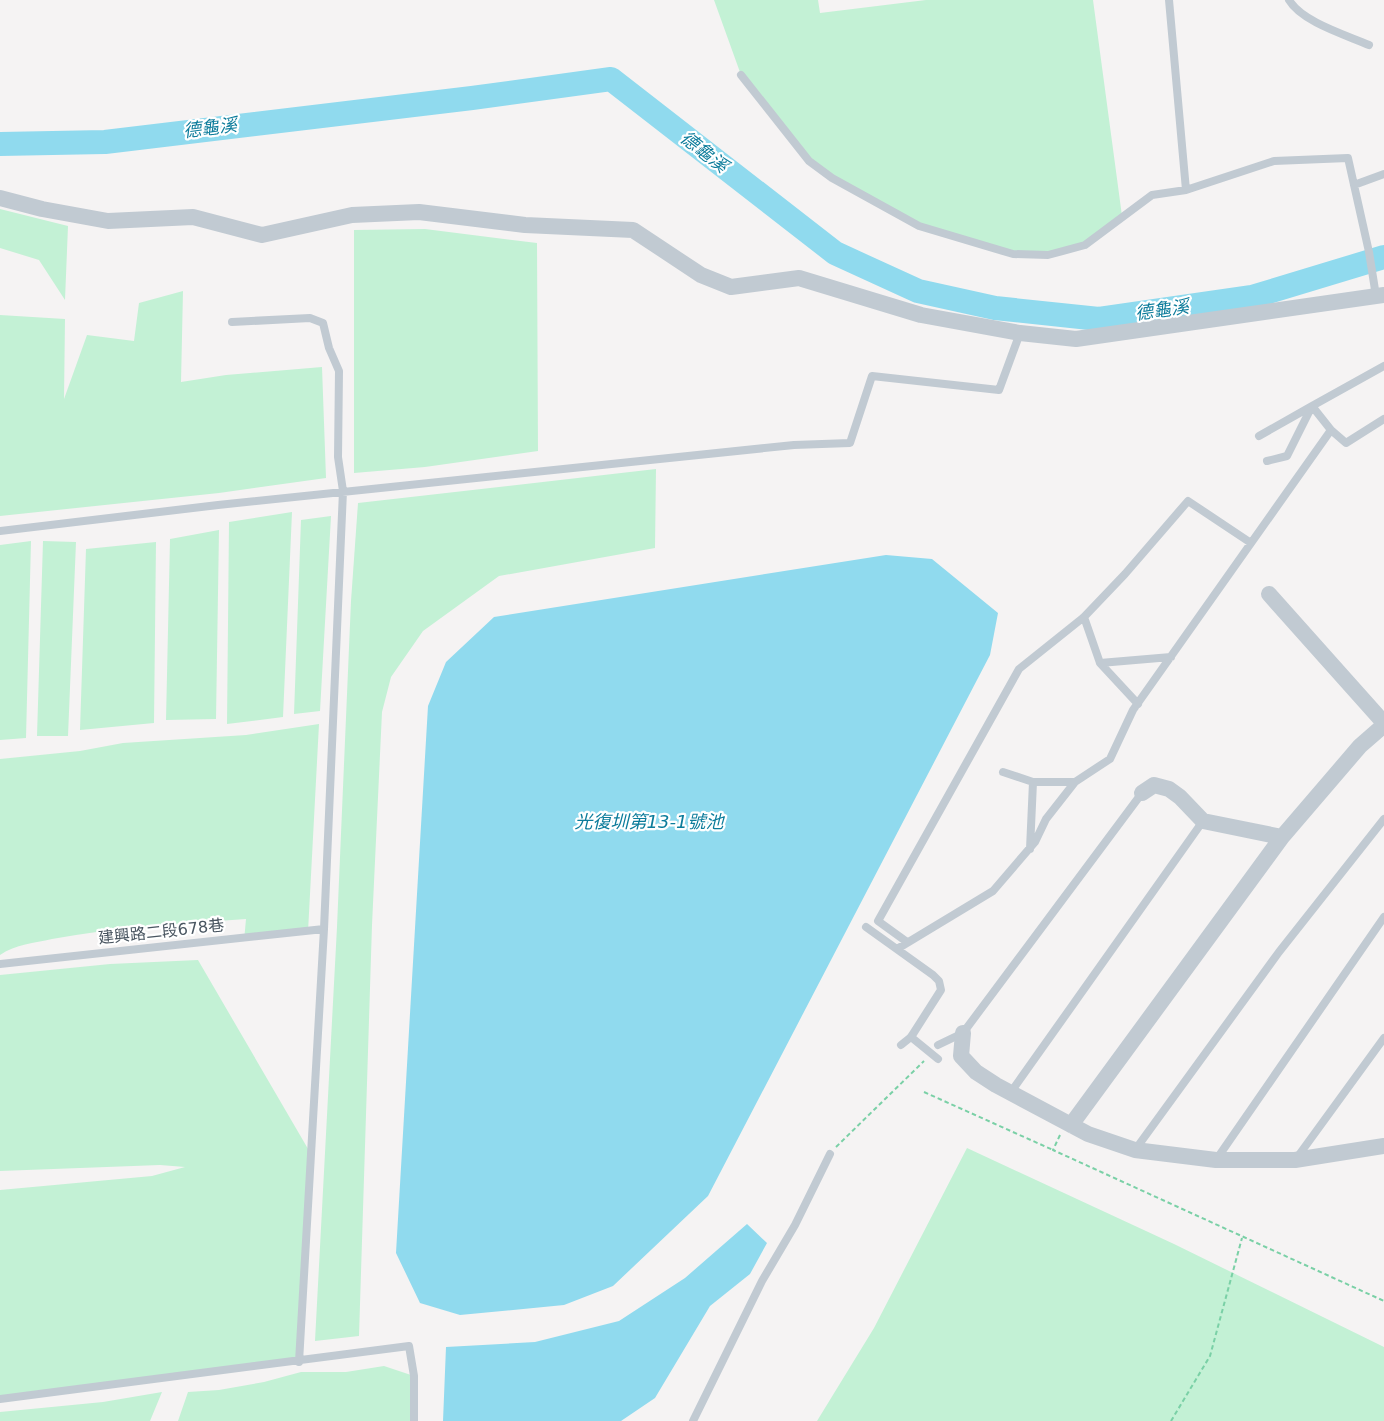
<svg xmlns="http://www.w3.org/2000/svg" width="1384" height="1421" font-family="'DejaVu Sans','Noto Sans TC',sans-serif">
<rect width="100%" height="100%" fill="#f5f3f3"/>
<path fill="#c3f1d5" d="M714,0H818L820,13L926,0H1093L1122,216L1085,245L1048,255L1013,254L919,226L809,161L741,75Z
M0,209L68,226L65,300L39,260L0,248Z
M425,229L537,243L538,451L425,467L354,473V230Z
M183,291L181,382L226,375L322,367L326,478L219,493L0,516V315L65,319L64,399L87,335L134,341L139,303Z
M656,469L655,548L499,576L423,631L391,677L382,712L372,925L359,1336L315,1341L337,927L351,601L358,503Z
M292,512L283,717L227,724L229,522Z
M331,516L320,711L294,714L301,520Z
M219,530L216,719L166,720L170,539Z
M31,541L26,738L0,740V545Z
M43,541L76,542L68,736H37Z
M156,542L154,723L80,730L86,549Z
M319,724L308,932L244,941L246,919C181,924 116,927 52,939C34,943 16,944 0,955V759L80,751L123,743L246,735Z
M198,960L311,1154L299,1362L0,1397V1190L152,1176L185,1167L160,1165L0,1171V975L110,964Z
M967,1148L1174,1244L1384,1347V1421H817L874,1328Z
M384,1366L414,1376V1421H178L188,1392L219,1390L264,1382L301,1372H346Z
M162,1392L150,1421H0V1412L103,1402Z"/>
<path fill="#90daee" d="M886,555L932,559L998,613L990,655L708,1196L613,1286L564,1305L460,1315L420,1303L396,1253L428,706L446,662L494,617Z
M747,1224L767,1243L750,1274L710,1306L655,1398L621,1421H443L446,1347L535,1342L619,1321L685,1278Z"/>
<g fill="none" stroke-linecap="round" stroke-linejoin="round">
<path stroke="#90daee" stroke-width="24" d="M0,144L105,142L472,98L611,79L835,253L918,291L995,308L1099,319L1252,297L1384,257"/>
<path stroke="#7ad0a6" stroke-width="2" stroke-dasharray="4.5 3" stroke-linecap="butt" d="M924,1092L1053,1150
M1060,1135L1053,1150L1384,1301
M836,1147L924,1061
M1171,1421L1210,1356L1242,1238"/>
<path stroke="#c1cad2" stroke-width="8" d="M1169,0L1186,190
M1289,0C1302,22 1346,35 1369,45
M741,75L809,161L832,178L919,226L1013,254L1048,255L1085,245L1152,195L1186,190L1274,161L1348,158L1369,252L1376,296
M1354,185L1384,174
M232,322L310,318L323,323L329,348L339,371L338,457L343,491L324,929L299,1362
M1259,436L1312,406L1331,430
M1267,461L1287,456L1312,406L1384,366
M0,531L218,505L794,445L850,443L872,376L999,390L1020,333
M1084,617L1100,663L1171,657
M1100,663L1138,704
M1003,772L1033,782H1075
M1030,849L1033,782
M866,927L933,975L939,981L941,990L911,1037L901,1045
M907,942L878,921L1019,669L1084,617L1125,574L1188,501L1251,543
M897,949L993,891L1035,842L1046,819L1075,782L1110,759L1133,710L1331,430L1346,443L1384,419
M0,964L324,929
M938,1045L963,1033L1142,793
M1011,1092L1203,821
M1135,1150L1279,952L1384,819
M1296,1159L1384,1038
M1216,1160L1384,917
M0,1399L409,1346L414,1376V1421
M693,1421L762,1281L795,1225L830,1154"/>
<path stroke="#c1cad2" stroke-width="16" d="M0,198L42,209L108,221L193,217L262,235L352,215L419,212L525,225L633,230L701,275L731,287L799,278L921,315L1020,333L1076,339L1384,295
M1269,594L1384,723
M1142,793L1154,785L1169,789L1180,797L1203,821L1282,837
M963,1033L961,1056L976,1072L996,1085L1088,1134L1135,1150L1216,1160H1295L1384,1146
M1071,1125L1282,837L1360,746L1384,725"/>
<path stroke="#c1cad2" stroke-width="8" d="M911,1037L938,1059"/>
</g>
<g text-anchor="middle" stroke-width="4.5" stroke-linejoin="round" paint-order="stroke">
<g font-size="16" fill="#4a5661" stroke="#fff">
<text transform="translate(161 931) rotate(-6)" y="6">建興路二段678巷</text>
</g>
<g font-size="18" font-style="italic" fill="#0c7c9b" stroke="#fff">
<text transform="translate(210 128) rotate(-7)" y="6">德龜溪</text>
<text transform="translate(704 152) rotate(38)" y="6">德龜溪</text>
<text transform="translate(1162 310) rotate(-8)" y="6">德龜溪</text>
<text x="649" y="828">光復圳第13-1號池</text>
</g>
</g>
</svg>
